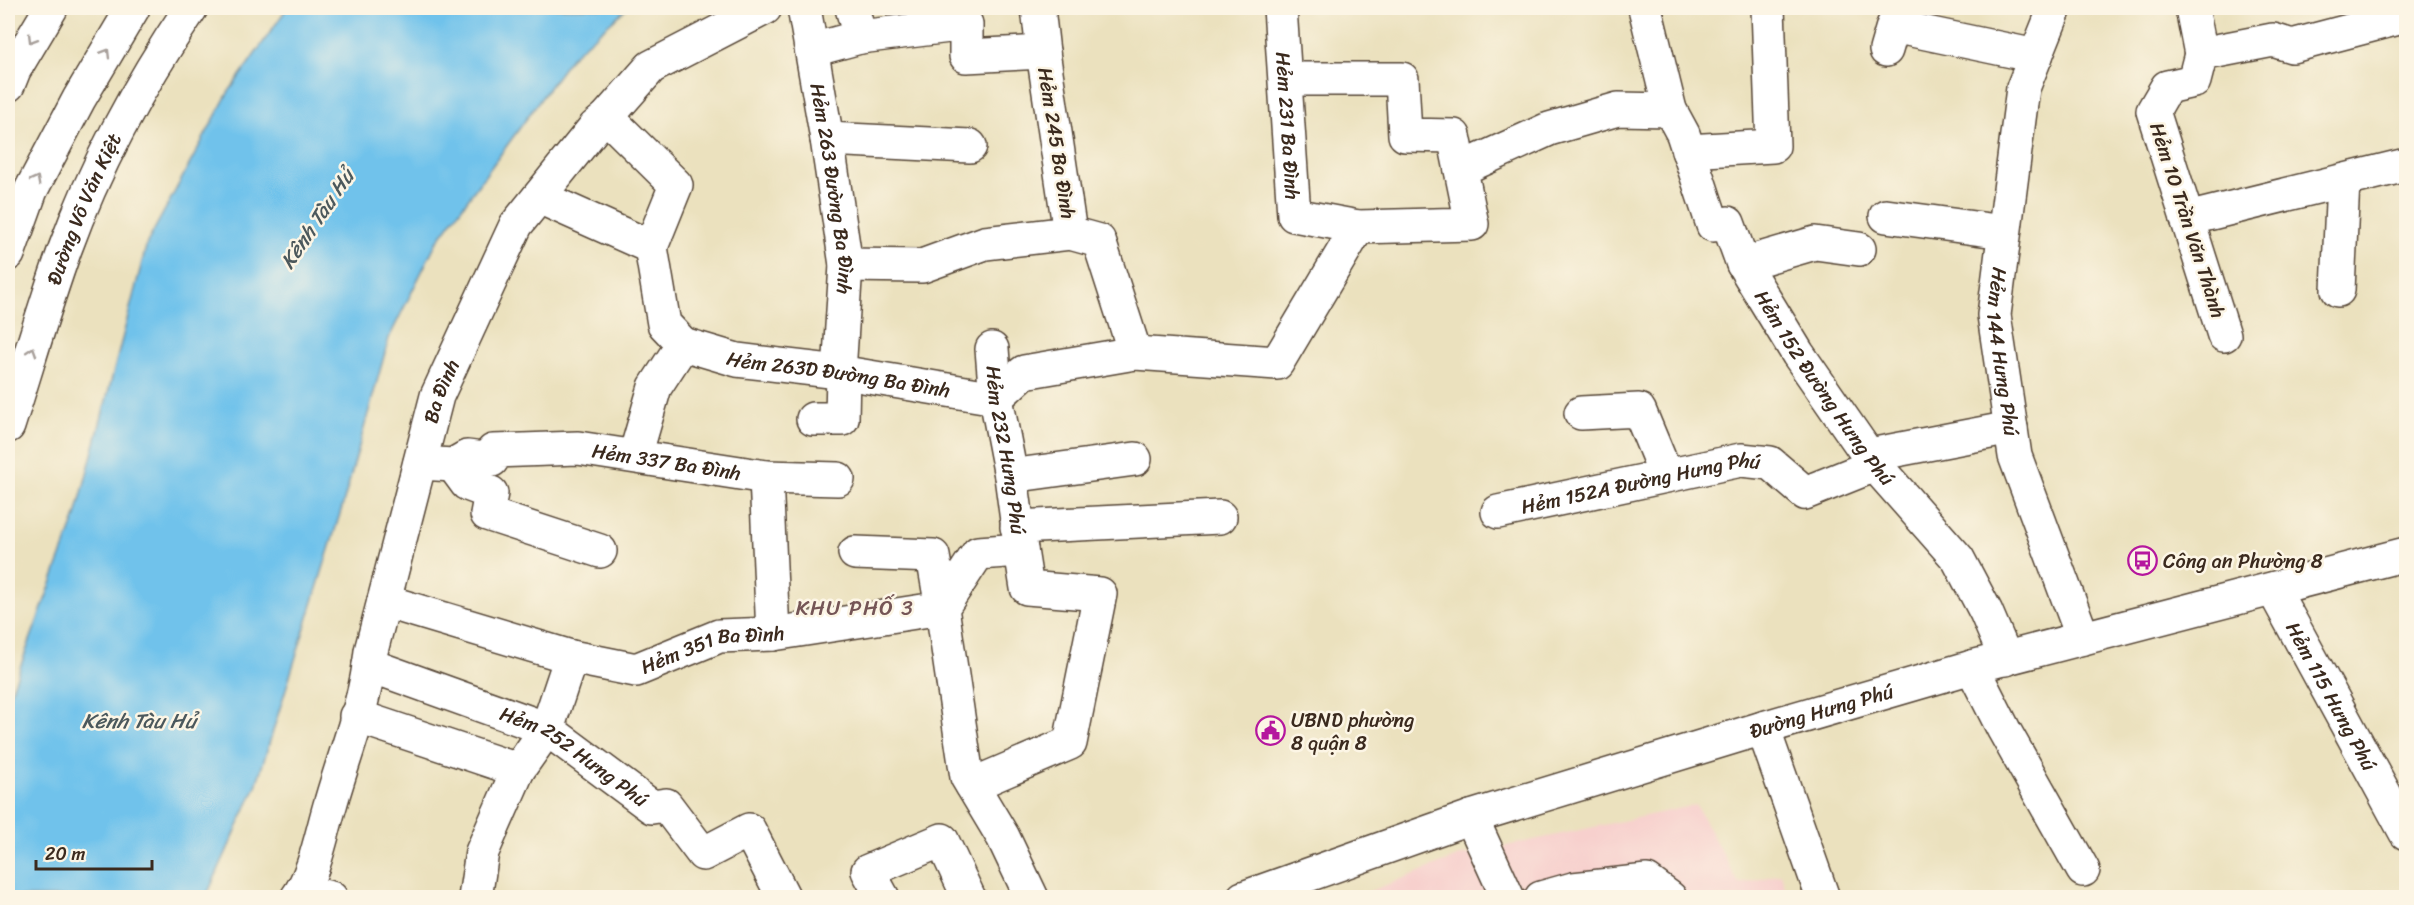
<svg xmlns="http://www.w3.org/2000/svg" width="2414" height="905" font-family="Sriracha,sans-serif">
<rect width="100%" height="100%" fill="#fcf5e5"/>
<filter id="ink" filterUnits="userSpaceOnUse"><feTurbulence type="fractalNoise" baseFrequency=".0167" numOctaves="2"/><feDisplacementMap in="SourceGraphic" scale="12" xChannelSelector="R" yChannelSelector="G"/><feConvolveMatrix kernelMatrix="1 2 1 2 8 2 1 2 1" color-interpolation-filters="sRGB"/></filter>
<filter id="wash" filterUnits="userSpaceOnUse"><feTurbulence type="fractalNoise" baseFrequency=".008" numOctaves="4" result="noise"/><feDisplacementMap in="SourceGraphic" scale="24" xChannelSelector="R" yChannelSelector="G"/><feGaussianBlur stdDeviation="1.35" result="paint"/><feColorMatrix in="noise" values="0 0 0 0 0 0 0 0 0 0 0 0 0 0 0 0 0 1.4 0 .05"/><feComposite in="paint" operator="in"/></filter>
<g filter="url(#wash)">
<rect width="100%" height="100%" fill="#ebe1be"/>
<path fill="#f7d0cd" d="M1696,805L1739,884L1781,874L1788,897L1353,898L1460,856Z"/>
<path fill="#6fc2eb" stroke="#557684" stroke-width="1.5" d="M287,8H627L572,56L436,243L389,338L343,504L256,786L206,897H8V700L76,516L147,243L228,93Z"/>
</g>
<g filter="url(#ink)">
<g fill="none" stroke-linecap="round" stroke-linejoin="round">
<defs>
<g id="minor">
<path id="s1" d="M804,8L827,139L846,265L839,372"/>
<path id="s2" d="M1280,8L1294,215L1358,227L1472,224L1454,136L1405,135L1402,79H1285"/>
<path id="s3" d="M1645,8L1670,110L1683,134L1713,225L1728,223L1743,264L1798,354L1875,465L1958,559L1986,612L2006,659"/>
<path id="s4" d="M2055,8L2023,88L1994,315L2015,456L2083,638"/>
<path d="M2192,8L2201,54"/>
<path d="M860,37L966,24V56L1043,52"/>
<path d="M812,50L860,37L852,8"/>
<path d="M1886,50L1893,26L2036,56"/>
<path d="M607,117L676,185L651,247"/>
<path d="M827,139L970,146"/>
<path d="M1688,151L1773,146L1768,8"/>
<path d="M1461,169L1549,129L1618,109L1670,110"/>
<path d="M539,197L651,247L664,324L683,344"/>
<path d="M1886,216L2004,232"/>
<path d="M2187,219L2406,165"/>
<path d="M1743,264L1815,243L1859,249"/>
<path d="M846,265L922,266L985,243L1070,233"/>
<path d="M2338,290L2343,181"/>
<path d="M2224,335L2153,111L2167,87L2194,81L2201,54L2273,40L2292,46L2406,16"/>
<path id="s5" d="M683,344L737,360L839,372L996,398L1024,372L1135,353L1099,241L1070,233L1043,52L1038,8"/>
<path id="s6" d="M992,349L996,398L1011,476L1021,550L978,553L942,608L967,777L1003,837L1032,898"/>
<path d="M1135,353L1277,363L1358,227"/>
<path d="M1581,413L1639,410L1666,475"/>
<path d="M813,419H842L843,372"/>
<path d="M1870,455L2011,428"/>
<path d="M635,456L655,387L683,344"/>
<path id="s7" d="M420,463L453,465L467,457L492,460L493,451L578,448L766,477L773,634"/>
<path d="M453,465L467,484L491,493L487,514L600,551"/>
<path d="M1011,476L1135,459"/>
<path d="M766,477L838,479"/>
<path id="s8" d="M1498,512L1741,460L1770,463L1805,493L1875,465"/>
<path d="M1017,527L1220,517"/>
<path id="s9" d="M2273,589L2406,833"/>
<path id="s10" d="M384,601L571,657L636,670L719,636L773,634L942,608L933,556L855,553"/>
<path id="s11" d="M369,665L547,729L652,807L666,805L703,854L749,830L784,898"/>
<path d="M1972,667L2004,730L2083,870"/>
<path d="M356,716L518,770"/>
<path d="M1763,728L1823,898"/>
<path d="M972,785L1070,743L1100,594L1027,588L1021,550"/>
<path d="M1471,817L1508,898"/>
<path id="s12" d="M297,898C315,874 322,831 331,802C345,753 366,702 371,651L437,396L516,225L595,127L607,117L651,67L765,8"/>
<path d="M302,898V891L331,898"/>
<path d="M475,898L482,852L518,770L547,729L571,657"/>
<path d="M883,898L868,871L942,840L969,898"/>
<path d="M1541,898L1573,889L1647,881L1670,898"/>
</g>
<g id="major">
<path id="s13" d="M1243,898L1471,817L1763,728L1972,667L2406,554"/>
</g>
<g id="highway">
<path d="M8,85L14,70L51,8"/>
<path d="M8,254L31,190L79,99L133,8"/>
<path id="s14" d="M8,426C27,367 44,307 65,249C96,164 141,82 191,8"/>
</g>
</defs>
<use href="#minor" stroke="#554536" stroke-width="36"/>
<use href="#major" stroke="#554536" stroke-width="36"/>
<use href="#highway" stroke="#554536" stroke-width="36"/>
<use href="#minor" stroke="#fff" stroke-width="33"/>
<use href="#major" stroke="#fff" stroke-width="33"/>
<use href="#highway" stroke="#fff" stroke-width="33"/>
</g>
<defs><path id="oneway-chevron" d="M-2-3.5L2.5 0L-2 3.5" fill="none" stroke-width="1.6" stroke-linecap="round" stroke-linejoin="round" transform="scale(1.5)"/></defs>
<g stroke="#a79f9a">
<use href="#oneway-chevron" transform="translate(32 39) rotate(121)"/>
<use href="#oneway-chevron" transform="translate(106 53) rotate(-59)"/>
<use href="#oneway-chevron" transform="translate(36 180) rotate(-62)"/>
<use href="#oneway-chevron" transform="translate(32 351) rotate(-72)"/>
</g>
</g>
<defs>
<symbol id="bus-ring" viewBox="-11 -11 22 22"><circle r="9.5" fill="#fcf5e5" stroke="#b5179e" stroke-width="1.5"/><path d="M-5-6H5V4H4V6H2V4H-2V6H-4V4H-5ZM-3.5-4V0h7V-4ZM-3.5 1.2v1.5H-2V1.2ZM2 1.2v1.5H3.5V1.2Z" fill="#b5179e"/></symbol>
<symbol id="civic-ring" viewBox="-11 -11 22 22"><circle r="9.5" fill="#fcf5e5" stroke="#b5179e" stroke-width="1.5"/><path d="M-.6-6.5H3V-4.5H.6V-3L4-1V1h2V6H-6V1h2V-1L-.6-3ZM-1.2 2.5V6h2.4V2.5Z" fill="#b5179e"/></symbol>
</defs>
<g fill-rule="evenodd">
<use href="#bus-ring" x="2126" y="544" width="33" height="33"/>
<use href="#civic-ring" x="1254" y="714" width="33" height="33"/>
</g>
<g text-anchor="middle" stroke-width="5" stroke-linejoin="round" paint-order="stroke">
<g font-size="20" fill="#3b2a1e" stroke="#fcf5e5">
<text dy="7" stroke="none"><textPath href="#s2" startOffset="118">Hẻm 231 Ba Đình</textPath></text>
<text transform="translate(1057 143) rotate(81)" y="7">Hẻm 245 Ba Đình</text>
<text dy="7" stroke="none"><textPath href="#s1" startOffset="183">Hẻm 263 Đường Ba Đình</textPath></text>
<text dy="7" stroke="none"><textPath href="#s14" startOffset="230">Đường Võ Văn Kiệt</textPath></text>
<text transform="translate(2188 220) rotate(72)" y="7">Hẻm 10 Trần Văn Thành</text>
<text dy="7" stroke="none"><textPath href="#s4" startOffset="352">Hẻm 144 Hưng Phú</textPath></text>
<text dy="7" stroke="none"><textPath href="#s5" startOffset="159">Hẻm 263D Đường Ba Đình</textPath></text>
<text dy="7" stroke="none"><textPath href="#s3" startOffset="435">Hẻm 152 Đường Hưng Phú</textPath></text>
<text dy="7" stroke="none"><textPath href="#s12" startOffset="528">Ba Đình</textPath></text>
<text dy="7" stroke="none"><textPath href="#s6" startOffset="102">Hẻm 232 Hưng Phú</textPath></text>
<text dy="7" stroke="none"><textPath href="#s7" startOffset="258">Hẻm 337 Ba Đình</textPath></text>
<text dy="7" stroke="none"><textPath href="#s8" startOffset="146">Hẻm 152A Đường Hưng Phú</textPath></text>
<text dy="7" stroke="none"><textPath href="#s10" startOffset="342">Hẻm 351 Ba Đình</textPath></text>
<text dy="7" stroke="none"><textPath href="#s9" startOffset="122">Hẻm 115 Hưng Phú</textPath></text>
<text dy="7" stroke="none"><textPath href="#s13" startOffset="608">Đường Hưng Phú</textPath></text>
<text dy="7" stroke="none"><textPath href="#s11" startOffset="226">Hẻm 252 Hưng Phú</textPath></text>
</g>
<g font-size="20" fill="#3b2a1e" stroke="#fcf5e5" text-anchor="start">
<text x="2163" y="568">Công an Phường 8</text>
<text x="1291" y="727">UBND phường<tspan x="1291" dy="23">8 quận 8</tspan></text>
</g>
<g font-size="21" font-style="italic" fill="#4b585c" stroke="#fcf5e5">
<text transform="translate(317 219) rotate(-56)" y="7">Kênh Tàu Hủ</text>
<text x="139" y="728">Kênh Tàu Hủ</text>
</g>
<g font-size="21" letter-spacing="1.5" fill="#755556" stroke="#fcf5e5">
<text x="855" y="615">KHU PHỐ 3</text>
</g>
</g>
<rect width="2414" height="905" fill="none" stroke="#fcf5e5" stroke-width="30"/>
<path d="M36 860v9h116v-9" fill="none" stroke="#3b2a1e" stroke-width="3"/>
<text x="45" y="860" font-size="18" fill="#3b2a1e" stroke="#fcf5e5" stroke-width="4.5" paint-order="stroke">20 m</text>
</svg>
